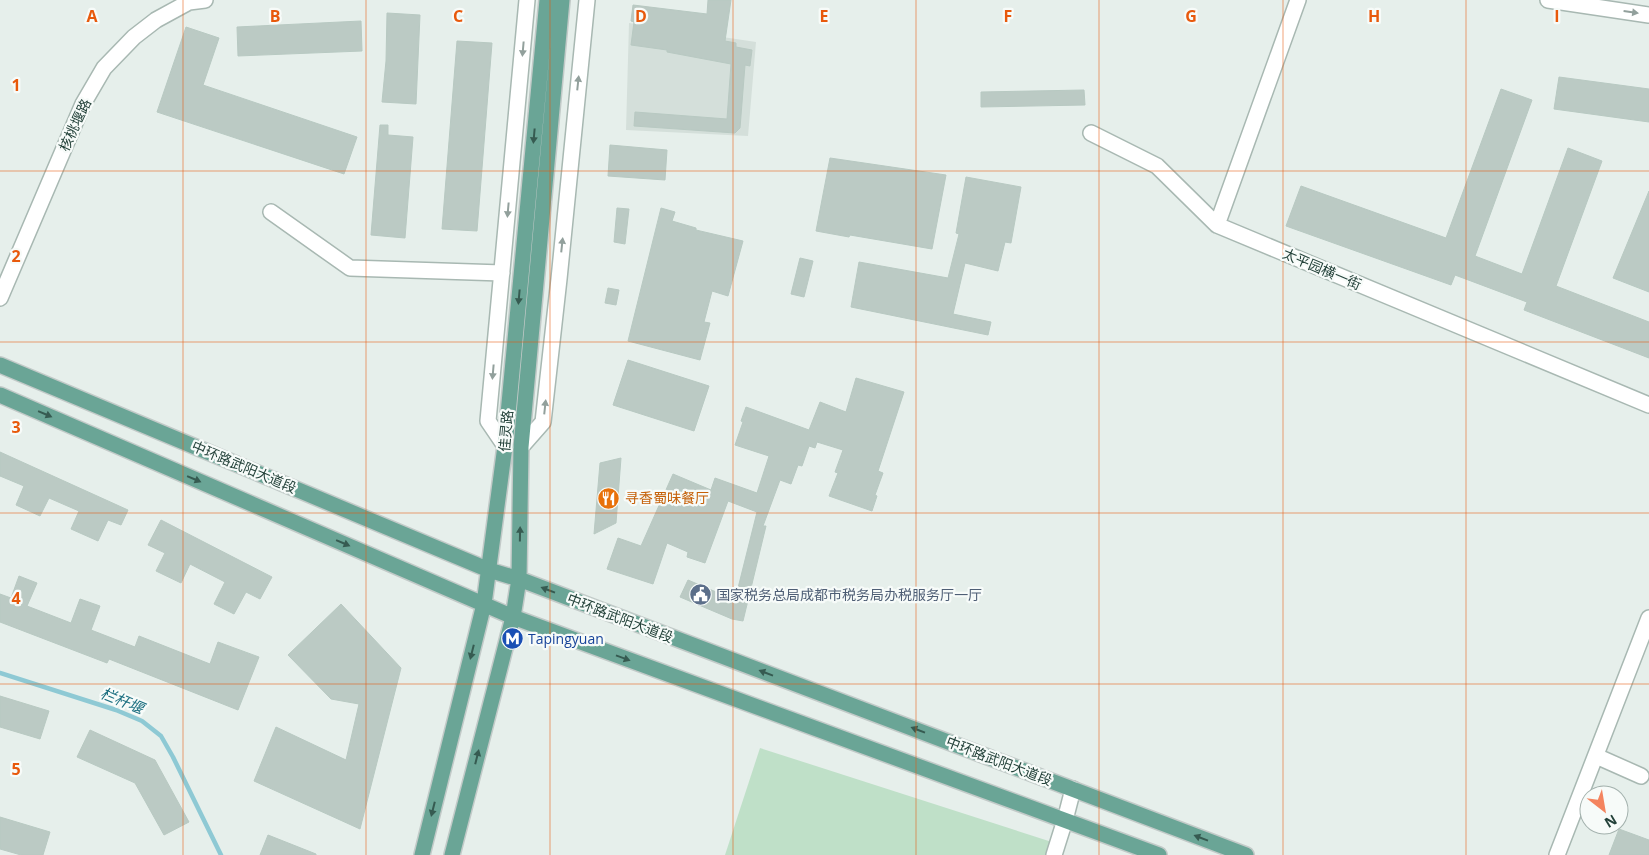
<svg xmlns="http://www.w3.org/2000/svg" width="1649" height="855" font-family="'Open Sans','Noto Sans SC',sans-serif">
<rect width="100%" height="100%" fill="#e6efeb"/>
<path fill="#d4dfda" d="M629,23L756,42L748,136L626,130Z"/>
<path fill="#bfe0c8" d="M760,748L1055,843L1051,855H725Z"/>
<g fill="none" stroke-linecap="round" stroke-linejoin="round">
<path stroke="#8ec9d4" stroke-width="4.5" d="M0,673L116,710L142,721L161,736L173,757L221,855"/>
</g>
<path fill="#bbcac4" stroke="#b8c9c2" d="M708,0H731L725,41L736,43V47L752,50L750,66L745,65L740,128L735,133L634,126L635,112L727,119L731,64L667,52V50L631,45L634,22L631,21L633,5L707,14Z
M387,13L420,15L416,104L382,102L386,61Z
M361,21L362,51L238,56L237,27Z
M186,27L219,38L203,85L357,137L344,174L157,112Z
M457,41L492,43L477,231L442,229Z
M1559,77L1649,89V122L1554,109Z
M1501,89L1532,100L1475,256L1522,274L1568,148L1602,161L1556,286L1649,322V358L1524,310L1527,302L1455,275L1451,285L1286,226L1301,186L1446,238Z
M1084,90L1085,105L981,107V92Z
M380,125H388V135L413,137L405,238L371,235Z
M610,145L667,150L665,180L608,176Z
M830,158L946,175L932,249L850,235L849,237L816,231Z
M966,177L1021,187L1011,243L1005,242L998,271L965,263L953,314L991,322L988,335L851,307L859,262L948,278L959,234L956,233Z
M1649,191V292L1613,278Z
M617,208L629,209L625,244L614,242Z
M661,208L675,212L672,221L696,228V230L743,241L728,296L712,291L704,322L710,323L700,360L628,341Z
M800,258L813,261L804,297L791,294Z
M608,288L619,290L616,305L605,303Z
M628,360L709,386L694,431L613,405Z
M856,378L904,392L878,471L883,473L875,495L877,496L872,511L829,496L838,473L835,472L843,450L817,442L815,448L809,446L802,466L798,465L791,484L780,480L763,526H766L743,621L732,619L680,597L688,580L735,600L757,512L728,501L705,563L687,557L688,552L667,543L653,584L607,569L618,538L641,546L673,474L711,490L715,478L757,493L769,456L735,445L743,422L741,421L746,407L809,430L820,402L846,412Z
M0,452L128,510L121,525L108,520L98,541L71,529L79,511L49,498L40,516L16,505L24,486L0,476Z
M621,458L616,523L594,534L600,463Z
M161,520L272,577L260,599L246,592L234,614L214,604L225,582L190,564L181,583L156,571L165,553L148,545Z
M19,576L37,583L27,606L71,623L80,599L100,606L91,630L135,647L139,636L210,664L218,642L259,657L238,710L109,659L107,663L0,622V594L11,598Z
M341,604L401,668L360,829L254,781L276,727L346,760L359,704L331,699L288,655Z
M0,696L49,711L40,739L0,727Z
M90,730L155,760L189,822L164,835L135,783L77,757Z
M0,817L50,832L43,855H21L0,849Z
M1619,829L1649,840V855H1609Z
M268,835L316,854V855H260Z"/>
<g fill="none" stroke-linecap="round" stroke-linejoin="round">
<defs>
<path id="minor" d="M1298,0L1217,225L1649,405
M1548,0L1649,15
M1091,133L1157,166L1217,225
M271,212L350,268L502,273
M0,298L83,104L104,68L134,37L156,20L189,2L205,0
M505,446L488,421L527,0
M521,447L543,422L559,279L587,0
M1596,756L1641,776
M1054,855L1065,820L1073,789
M1557,855L1649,618"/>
<path id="major" d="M0,365L489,570L519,579L1246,855
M0,395L513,617L1159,855
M422,855L484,604L505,446L547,0
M452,855L513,617L519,579L521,447L562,0"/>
</defs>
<use href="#minor" stroke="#a8b8b2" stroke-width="18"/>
<use href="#major" stroke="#c2cac8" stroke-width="18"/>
<use href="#minor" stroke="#fff" stroke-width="15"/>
<use href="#major" stroke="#6aa596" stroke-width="15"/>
</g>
<defs><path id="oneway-solid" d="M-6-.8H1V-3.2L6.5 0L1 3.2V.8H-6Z" transform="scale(1.25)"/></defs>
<g fill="#92a09c">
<use href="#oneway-solid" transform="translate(1631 12) rotate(8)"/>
<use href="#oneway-solid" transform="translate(523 49) rotate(95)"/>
<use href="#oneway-solid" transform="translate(578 83) rotate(-84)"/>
<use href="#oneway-solid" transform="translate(508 210) rotate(95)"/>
<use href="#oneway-solid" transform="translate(562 245) rotate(-84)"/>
<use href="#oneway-solid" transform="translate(493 372) rotate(95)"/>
<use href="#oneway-solid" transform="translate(545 407) rotate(-84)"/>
</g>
<g fill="#365b51">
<use href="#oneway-solid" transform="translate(534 136) rotate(95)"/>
<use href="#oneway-solid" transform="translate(519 297) rotate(95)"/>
<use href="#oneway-solid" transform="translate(45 414) rotate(23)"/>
<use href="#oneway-solid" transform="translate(194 479) rotate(23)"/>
<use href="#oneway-solid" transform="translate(520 534) rotate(-89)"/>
<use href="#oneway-solid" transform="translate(343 543) rotate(23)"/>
<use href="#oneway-solid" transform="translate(548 590) rotate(-159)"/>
<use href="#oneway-solid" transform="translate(472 652) rotate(104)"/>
<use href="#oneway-solid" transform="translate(623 658) rotate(20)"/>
<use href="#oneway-solid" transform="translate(766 673) rotate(-159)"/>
<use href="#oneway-solid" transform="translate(918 730) rotate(-159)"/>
<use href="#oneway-solid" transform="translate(477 757) rotate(-76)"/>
<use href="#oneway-solid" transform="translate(433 809) rotate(104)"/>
<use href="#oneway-solid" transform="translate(1201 838) rotate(-159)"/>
</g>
<path fill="none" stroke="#e8590c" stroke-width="1" stroke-opacity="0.55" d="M183,0V855M366,0V855M550,0V855M733,0V855M916,0V855M1099,0V855M1283,0V855M1466,0V855M0,171H1649M0,342H1649M0,513H1649M0,684H1649"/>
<defs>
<symbol id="restaurant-disc" viewBox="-11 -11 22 22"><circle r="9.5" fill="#e8710a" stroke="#f7fbf9"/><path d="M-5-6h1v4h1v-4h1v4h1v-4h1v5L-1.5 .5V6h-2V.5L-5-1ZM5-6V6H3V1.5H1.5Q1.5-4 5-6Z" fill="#fff"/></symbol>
<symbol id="civic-disc" viewBox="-11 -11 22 22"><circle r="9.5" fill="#5c6f8a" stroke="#f7fbf9"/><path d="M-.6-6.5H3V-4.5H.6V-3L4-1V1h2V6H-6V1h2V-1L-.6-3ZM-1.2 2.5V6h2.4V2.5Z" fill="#fff"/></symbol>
<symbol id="metro-disc" viewBox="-11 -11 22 22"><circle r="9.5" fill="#1a4fb4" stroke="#f7fbf9"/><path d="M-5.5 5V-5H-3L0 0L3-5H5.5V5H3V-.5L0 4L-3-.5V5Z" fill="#fff"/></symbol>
</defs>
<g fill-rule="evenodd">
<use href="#restaurant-disc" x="596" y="486" width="25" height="25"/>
<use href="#civic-disc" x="688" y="582" width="25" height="25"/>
<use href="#metro-disc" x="500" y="626" width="25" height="25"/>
</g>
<g text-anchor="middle" stroke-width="4.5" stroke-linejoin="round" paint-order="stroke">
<g font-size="14" fill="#24423a" stroke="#f7fbf9">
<text transform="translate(75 125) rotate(-65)" y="5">核桃堰路</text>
<text transform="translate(1322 269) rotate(23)" y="5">太平园横一街</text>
<text transform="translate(506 431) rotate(-85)" y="5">佳灵路</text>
<text transform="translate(244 467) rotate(23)" y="5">中环路武阳大道段</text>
<text transform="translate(620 618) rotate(21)" y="5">中环路武阳大道段</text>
<text transform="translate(999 761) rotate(21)" y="5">中环路武阳大道段</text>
</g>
<g font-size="14" fill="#c56008" stroke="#f7fbf9" text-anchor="start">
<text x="625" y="503">寻香蜀味餐厅</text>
</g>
<g font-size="14" fill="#4e5e75" stroke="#f7fbf9" text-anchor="start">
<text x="716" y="600">国家税务总局成都市税务局办税服务厅一厅</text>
</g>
<g font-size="14" fill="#164399" stroke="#f7fbf9" text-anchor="start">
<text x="528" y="644">Tapingyuan</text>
</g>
<g font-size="15" font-style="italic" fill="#1c6f80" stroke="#f7fbf9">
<text transform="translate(122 701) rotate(22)" y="5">栏杆堰</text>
</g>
</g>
<g font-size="16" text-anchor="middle" font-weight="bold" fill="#e8590c" stroke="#f7fbf9" stroke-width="4.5" stroke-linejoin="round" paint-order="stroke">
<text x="92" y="22">A</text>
<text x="275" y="22">B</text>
<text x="458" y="22">C</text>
<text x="641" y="22">D</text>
<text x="824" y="22">E</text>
<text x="1008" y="22">F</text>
<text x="1191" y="22">G</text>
<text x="1374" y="22">H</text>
<text x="1557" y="22">I</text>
<text x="16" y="91">1</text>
<text x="16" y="262">2</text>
<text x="16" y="433">3</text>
<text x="16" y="604">4</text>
<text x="16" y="775">5</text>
</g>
<g transform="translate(1604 810) rotate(149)"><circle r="24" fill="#f7fbf9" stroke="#a3b1ad"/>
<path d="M0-4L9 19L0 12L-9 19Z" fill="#f4845f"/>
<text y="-8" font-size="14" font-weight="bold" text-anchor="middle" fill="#24423a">N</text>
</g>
</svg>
